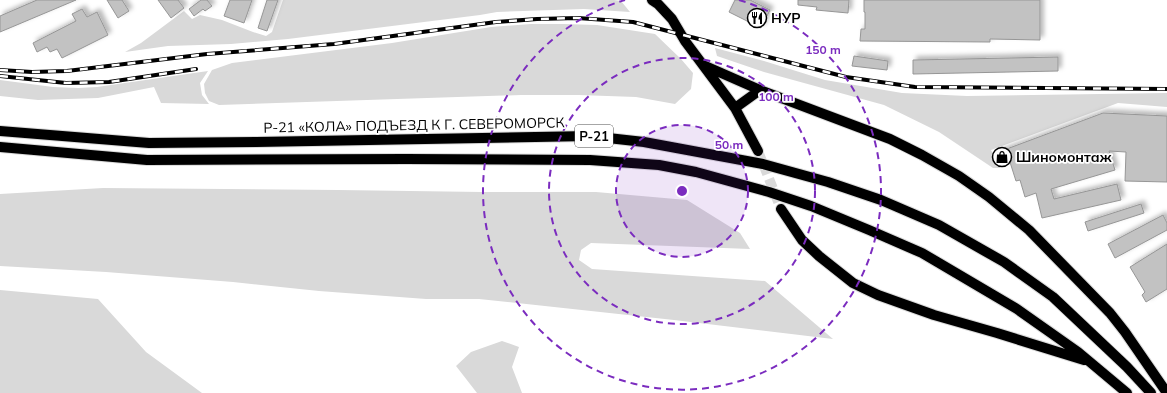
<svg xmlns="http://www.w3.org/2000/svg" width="1167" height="393" font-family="Mulish,sans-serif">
<defs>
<filter id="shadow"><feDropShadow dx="3.5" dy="-3.5" stdDeviation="2" flood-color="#0004"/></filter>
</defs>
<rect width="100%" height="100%" fill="#fff"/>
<path fill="#d9d9d9" d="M283,0H614L621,1L630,12L584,9L497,12L480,15L288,39L231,44L168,46L125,52L141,43L184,11L192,19L200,15L222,20L253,32L266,36L272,32Z
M531,24H564L597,25L655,34L681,59L693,73L691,89L675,104L636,97L579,95H521L219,105L209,101L205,93L204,84L212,70L232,63L392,43L491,27Z
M715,48L764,61L825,80L902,93L967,96L1167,93V107L1118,103L991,150L1000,168H993L939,132L884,105L764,72L717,56Z
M208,71L200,83L202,95L209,104L161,103L154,87L98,98L38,100L0,96V80L53,87L78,88L97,87Z
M103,188L338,190L482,192H596L687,200L740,233L750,249L591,243L581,250L579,260L592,269L765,281L833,339L674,320L479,299H426L319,291L233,282L106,272L0,266V194Z
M0,290L98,299L146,352L202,393H0Z
M502,341L519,347L512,367L522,393H477L456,366L471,352Z"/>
<path fill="#c2c2c2" stroke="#969696" filter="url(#shadow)" d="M37,0H76L0,32V16Z
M107,0H122L129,11L118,18Z
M158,0H178L184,8L171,18Z
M201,0H207L212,6L205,11L203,9L194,16L189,9Z
M230,0H252L244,23L224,16Z
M267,0H278L267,31L258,28Z
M735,0H750L770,10L761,28L729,12Z
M798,0H849L848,13L816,10L817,7L798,5Z
M864,0H1040V40L990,39V42L860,41L861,29H865V12H864Z
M82,9L87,17L97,12L108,35L62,58L57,49L50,52L47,47L37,52L33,43L76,21L72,14Z
M854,56L888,61L887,70L852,66Z
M1058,57V71L913,74V60Z
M1103,113L1167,116V182L1125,181L1126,152L1109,151L1115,170L1051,189L1054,199L1117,184L1121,200L1042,218L1036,193L1025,197L1020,180L1016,181L1009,159L1000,162L996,153Z
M1141,204L1144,213L1088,231L1085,222Z
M1163,215L1167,223V230L1115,258L1108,244Z
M1167,244V289L1146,302L1142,295L1145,292L1130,267Z"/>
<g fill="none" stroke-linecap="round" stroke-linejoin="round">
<path stroke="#d9d9d9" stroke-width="10" stroke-dasharray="10 5" stroke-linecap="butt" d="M758,151L781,209"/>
<defs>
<path id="primary" d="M652,0L658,4L672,19L685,41L735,108L758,151
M703,65L760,90L890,139L922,155L959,176L989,197L1029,230L1110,313L1125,332L1167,393
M735,108L760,90
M0,131L149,143L256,142L590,136L644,142L763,164L828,182L881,200L939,225L1004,262L1053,297L1127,367L1151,393
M0,147L147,160L406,159L590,160L659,165L696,172L769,192L811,206L869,230L922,253L1017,309L1078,352L1127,393
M781,209L802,240L819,256L853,283L878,295L934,315L997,333L1084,360"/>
</defs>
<use href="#primary" stroke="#dbdbdb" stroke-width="12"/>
<use href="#primary" stroke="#000" stroke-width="10"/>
<defs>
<path id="rail" d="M0,70L32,72L67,71L207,54L334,44L496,22L537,19L578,18L633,22L846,77L915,87L1167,89
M0,76L66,83L109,82L196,69"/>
</defs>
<use href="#rail" stroke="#000" stroke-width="4"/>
<use href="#rail" stroke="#fff" stroke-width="2.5" stroke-dasharray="8" stroke-linecap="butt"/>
</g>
<circle cx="682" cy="191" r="66" fill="#7b2cbf" fill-opacity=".12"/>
<g fill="none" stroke="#7b2cbf" stroke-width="2" stroke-dasharray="7 5">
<circle cx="682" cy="191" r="66"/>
<circle cx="682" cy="191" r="133"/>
<path d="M739 0A199 199 0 1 1 625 0"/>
</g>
<defs>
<symbol id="restaurant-ring" viewBox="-11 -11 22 22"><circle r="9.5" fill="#fff" stroke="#000" stroke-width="1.5"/><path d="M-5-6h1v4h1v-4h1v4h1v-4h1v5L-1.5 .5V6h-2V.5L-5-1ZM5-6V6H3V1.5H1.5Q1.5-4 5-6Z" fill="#000"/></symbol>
<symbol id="shop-ring" viewBox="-11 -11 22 22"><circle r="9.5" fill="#fff" stroke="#000" stroke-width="1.5"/><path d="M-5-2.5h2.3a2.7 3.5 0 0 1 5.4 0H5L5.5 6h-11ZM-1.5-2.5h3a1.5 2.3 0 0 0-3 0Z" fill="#000"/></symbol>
</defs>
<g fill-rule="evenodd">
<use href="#restaurant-ring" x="746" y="7" width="22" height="22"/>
<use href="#shop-ring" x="991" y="146" width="22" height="22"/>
</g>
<g text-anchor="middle" stroke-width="3.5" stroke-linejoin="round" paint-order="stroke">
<rect fill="#fff" stroke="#4c4c4c" stroke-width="1" x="575" y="125" width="38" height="22" rx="3"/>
<g font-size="13" font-weight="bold" fill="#000">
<text x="594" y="141">Р-21</text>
</g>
<g font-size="14" font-weight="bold" fill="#000" stroke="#fff" text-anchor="start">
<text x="771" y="23">НУР</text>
<text x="1016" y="162">Шиномонтаж</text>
</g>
<g font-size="14" fill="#000" stroke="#fff">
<text transform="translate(414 125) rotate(-1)" y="5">Р-21 «КОЛА» ПОДЪЕЗД К Г. СЕВЕРОМОРСК</text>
</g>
</g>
<circle cx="682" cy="191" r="6" fill="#7b2cbf" stroke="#fff" stroke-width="2"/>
<g font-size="12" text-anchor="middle" font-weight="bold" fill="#7b2cbf" stroke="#fff" stroke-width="3.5" stroke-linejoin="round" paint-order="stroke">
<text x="823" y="54">150 m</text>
<text x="776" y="101">100 m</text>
<text x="729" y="149">50 m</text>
</g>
</svg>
